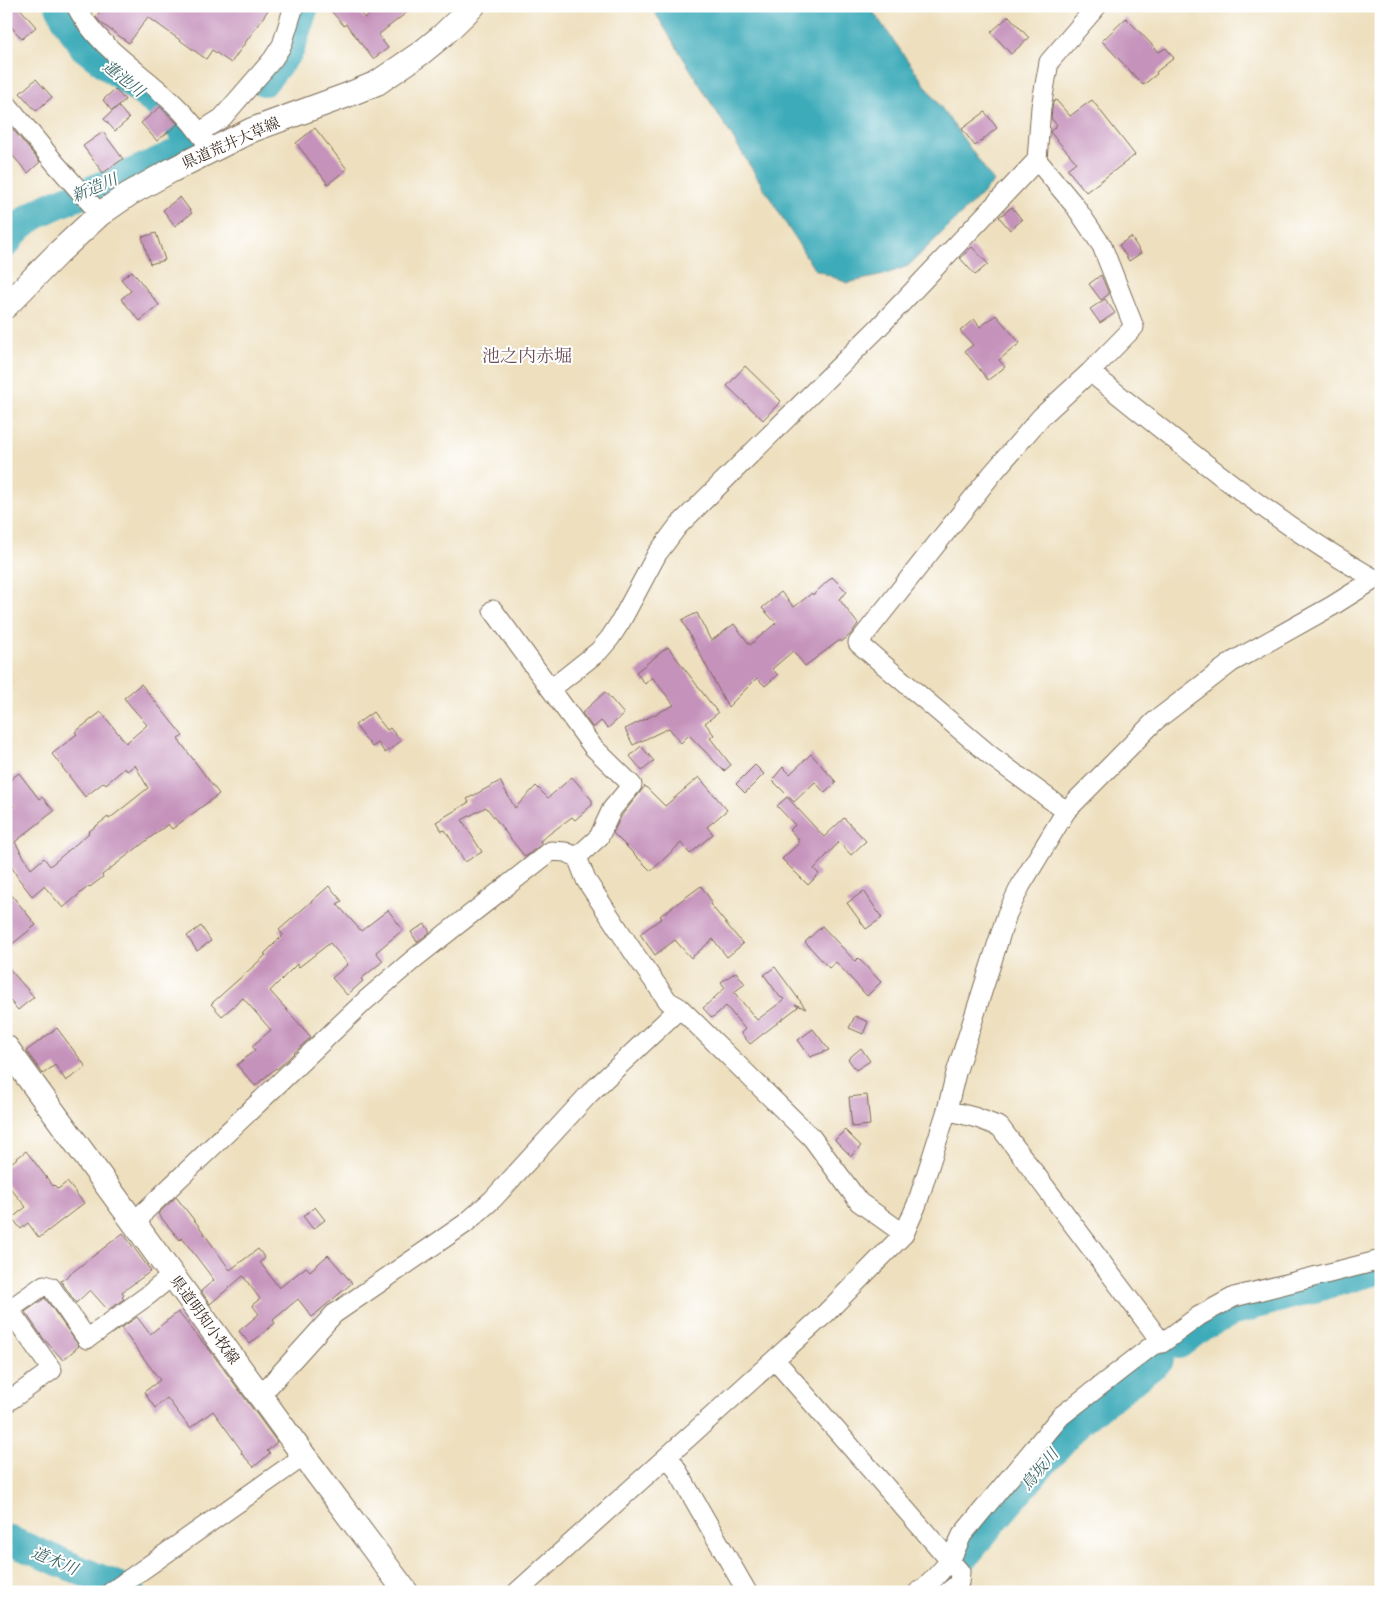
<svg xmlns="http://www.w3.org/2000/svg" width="1387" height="1598" font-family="'Libre Caslon Text','Noto Serif JP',serif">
<rect width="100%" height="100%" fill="#fff"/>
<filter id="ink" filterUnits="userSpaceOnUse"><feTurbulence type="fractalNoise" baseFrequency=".02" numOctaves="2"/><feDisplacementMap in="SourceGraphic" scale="10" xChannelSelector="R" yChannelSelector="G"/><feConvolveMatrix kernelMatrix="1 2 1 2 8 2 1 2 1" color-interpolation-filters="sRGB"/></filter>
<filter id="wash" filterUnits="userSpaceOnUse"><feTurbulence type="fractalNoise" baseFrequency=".0096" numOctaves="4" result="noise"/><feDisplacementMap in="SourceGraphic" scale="20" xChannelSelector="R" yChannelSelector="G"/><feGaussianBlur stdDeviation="1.12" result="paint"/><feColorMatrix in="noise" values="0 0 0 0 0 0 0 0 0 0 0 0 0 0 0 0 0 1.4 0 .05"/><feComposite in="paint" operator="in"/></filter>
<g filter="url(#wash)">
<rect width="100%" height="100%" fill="#eee0bf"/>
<path fill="#3cabb9" stroke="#3c6a6c" d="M651,6H869L994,182L908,266L884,275L847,283L814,269Z"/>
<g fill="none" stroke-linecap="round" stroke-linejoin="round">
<path stroke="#3cabb9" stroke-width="30" d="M60,6L67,21L83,46L165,109L178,124L191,146
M264,81L290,49L304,6
M6,243C25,211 65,202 97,188C129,175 161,161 192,146
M1179,1344L1202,1326L1235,1310L1381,1269
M6,1539L131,1592
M931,1592L942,1584L992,1522L1080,1420L1159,1360"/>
</g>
<g id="blocks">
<path fill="#c592bb" d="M14,6H18L36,27L22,39L6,21V13Z
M104,6H271L231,63L212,50L206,59L148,17L129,43L101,23L96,17Z
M327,6H353L365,18L380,6H415L378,35L388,48L373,59L346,24L344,26Z
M1009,16L1029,38L1011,54L991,32Z
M1126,18L1159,52L1166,48L1174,58L1156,72L1157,74L1143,85L1102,41Z
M36,79L52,97L36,111L20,93Z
M115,89L125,100L112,111L103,100Z
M1056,100L1070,116L1092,100L1135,155L1086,192L1067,169L1076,162L1050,132L1057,125L1051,118L1053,102Z
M118,106L129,119L115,131L104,119Z
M160,107L178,124L157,141L141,123Z
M985,112L997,128L975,146L962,129Z
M6,121L40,162L28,173L6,148Z
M315,128L347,169L328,184L296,143Z
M103,132L123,159L103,173L83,146Z
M180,197L192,213L175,226L163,210Z
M1012,207L1022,220L1010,230L999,217Z
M156,233L165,260L150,264L142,237Z
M1131,237L1141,253L1129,261L1119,245Z
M972,247L988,264L975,275L960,258Z
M132,271L159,305L140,321L121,299L131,291L121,279Z
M1101,275L1109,294L1101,300L1089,284Z
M1105,299L1115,313L1100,323L1090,309Z
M996,315L1020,343L999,360L1005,367L988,380L965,351L973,345L960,331L974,319L980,327Z
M745,366L781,401L763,420L727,386Z
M832,577L847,592L839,599L858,624L850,635L841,642L840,640L805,666L793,651L772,669L778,675L765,686L757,678L728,707L682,620L697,613L711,641L734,624L750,645L776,623L762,608L781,592L794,607L812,593L813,595Z
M668,647L718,713L705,723L714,735L710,738L731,765L724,771L689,735L681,743L669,728L633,745L625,729L674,705L652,677L645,684L636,672Z
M141,684L183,736L178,739L219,794L172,829L168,824L102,875L103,877L90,887L89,886L63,908L44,886L32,896L18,878L6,857V811L14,806L6,797V783L19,773L39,799L42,797L54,811L15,842L31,869L44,858L50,866L89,833L88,832L108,817L109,819L148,788L135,765L127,771L125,768L106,784L104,782L85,797L52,754L77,734L75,732L101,712L126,743L147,725L124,698Z
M605,692L624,714L608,728L601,721L593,728L582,713Z
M373,712L387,730L390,728L401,741L385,753L378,743L372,747L355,725Z
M641,746L654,761L642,771L630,756Z
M811,754L836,782L825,793L815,782L794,802L772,780L783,767L790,774Z
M755,765L764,774L745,793L736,784Z
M572,777L592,800V805L575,820L572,817L540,841L542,844L525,857L486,807L462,820L482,852L465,862L445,830L442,831L436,822L469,802L467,799L500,781L515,808L536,786L548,798Z
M699,777L727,810L707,827L713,834L690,854L681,843L651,871L613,833L622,815L645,786L665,806Z
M787,797L824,837L844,818L866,841L851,855L839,842L814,869L819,874L808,885L782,859L799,843L797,841L799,840L790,830L795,825L777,806Z
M329,886L342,901L337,904L361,931L388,910L403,930L376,952L383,961L361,979L363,981L347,995L332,978L348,964L330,943L299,967L297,964L270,991L311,1037L277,1069L276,1068L255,1086L237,1065L255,1050L252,1046L271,1030L243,998L222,1016L211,1004L266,955L264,954L283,935L279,930Z
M701,886L712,902L710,904L743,944L727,957L713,939L691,958L675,940L655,955L640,934L662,918L660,916Z
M6,888L36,925L6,949Z
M864,891L882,918L866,929L847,903Z
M425,924L430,932L417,942L411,932Z
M201,926L211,941L197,951L187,936Z
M822,926L855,961L858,958L881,982L867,996L836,962L829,968L805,942Z
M6,965L34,997L18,1010L6,996Z
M775,967L806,1009L795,1004L798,1007L750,1044L741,1033L745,1029L726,1006L712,1018L703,1008L725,988L721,982L736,972L745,984L734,992L757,1020L785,999L780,997L764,975Z
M855,1016L868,1022L863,1034L849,1028Z
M57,1028L86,1067L66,1081L55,1065L43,1074L26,1051Z
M813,1029L829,1050L810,1057L798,1040Z
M861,1048L870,1061L856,1070L848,1059Z
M867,1095L870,1125L852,1127L849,1097Z
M845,1130L861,1146L851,1156L835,1140Z
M26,1151L53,1186L54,1185L58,1189L67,1182L84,1203L39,1238L28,1223L21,1229L12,1218L26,1207L6,1183V1167Z
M176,1197L198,1225L230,1270L258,1249L265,1258L260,1262L279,1288L306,1267L310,1271L328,1255L352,1283L312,1317L298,1299L273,1320L275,1323L250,1344L239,1331L259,1314L252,1305L260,1299L243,1276L210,1304L201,1291L214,1280L182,1238L180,1240L158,1214Z
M315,1207L325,1220L313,1229L303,1216Z
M123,1233L151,1271L122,1292L124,1295L122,1297L124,1299L108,1310L90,1290L76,1303L61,1281Z
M45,1298L79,1346L63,1360L43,1338L25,1312Z
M178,1312L205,1345H206L277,1442L267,1451L270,1453L254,1467L241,1453L242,1451L213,1411L190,1428L167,1398L155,1408L144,1392L160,1380L121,1328L137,1317L150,1334Z"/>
</g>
</g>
<g filter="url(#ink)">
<use href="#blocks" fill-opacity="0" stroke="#7a6a56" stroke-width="1"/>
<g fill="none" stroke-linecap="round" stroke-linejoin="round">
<defs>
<path id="minor" d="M76,6C97,47 141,72 173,103C188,117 201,134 212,151
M6,103L55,163L100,214
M200,132L222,118L273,59L282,45L294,6
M1037,160L1075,206L1102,246L1134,327L1090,372L1041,417L992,474L858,643L991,756L1066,811
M1090,372C1182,445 1272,522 1375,579H1381
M493,610L593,747L632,785L612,809L599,837L577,857
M551,689L599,651L610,638L621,621L657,554L678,526L877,329L1037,160L1041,107L1049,62L1097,6
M947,1110L977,1118L1000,1127L1162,1343
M137,1225L144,1212L366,1000L415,958L551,851L565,852L577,857L586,880L634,953L668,1001L680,1008L812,1138L859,1202L904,1234
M775,1360L960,1572L959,1583L948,1592
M260,1396L334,1314L466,1223L493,1199L590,1093L680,1008
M6,1403L52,1370L13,1315V1307L44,1285L51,1287L87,1339L147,1296L173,1275
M669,1456L747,1592
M111,1592L304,1456
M517,1592L825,1314L904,1234L917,1204L947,1110L956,1073L1007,914L1021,885L1066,811L1155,721L1232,662L1332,606L1375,579
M918,1592L927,1586L950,1561L962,1535L1061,1416L1153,1345L1162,1343L1199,1316L1234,1297L1381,1260"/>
<path id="major" d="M6,306L57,254L100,214L129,194L172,170L252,130L345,96L377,83L421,53L443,35L473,6
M6,1047L304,1456L406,1592"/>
</defs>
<use href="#minor" stroke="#7a6a56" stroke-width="21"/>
<use href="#major" stroke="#7a6a56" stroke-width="26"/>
<use href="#minor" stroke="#fff" stroke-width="19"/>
<use href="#major" stroke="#fff" stroke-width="24"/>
</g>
</g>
<g text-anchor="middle" stroke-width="4" stroke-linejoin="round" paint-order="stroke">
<g font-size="15" fill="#3b2a1e" stroke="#fff">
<text transform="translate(231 143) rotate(-24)" y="5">県道荒井大草線</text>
<text transform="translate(205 1320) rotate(54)" y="5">県道明知小牧線</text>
</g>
<g font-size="16" font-style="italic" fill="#3b6464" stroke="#fff">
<text transform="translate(124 78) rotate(38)" y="6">蓮池川</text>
<text transform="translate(94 187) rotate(-23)" y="6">新造川</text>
<text transform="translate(1039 1469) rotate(-50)" y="6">鳥坂川</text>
<text transform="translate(55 1560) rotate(23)" y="6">道木川</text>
</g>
<g font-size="18" fill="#6b4e55" stroke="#fff">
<text x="527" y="362">池之内赤堀</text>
</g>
</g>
<rect width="1387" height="1598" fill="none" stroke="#fff" stroke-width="25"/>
</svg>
